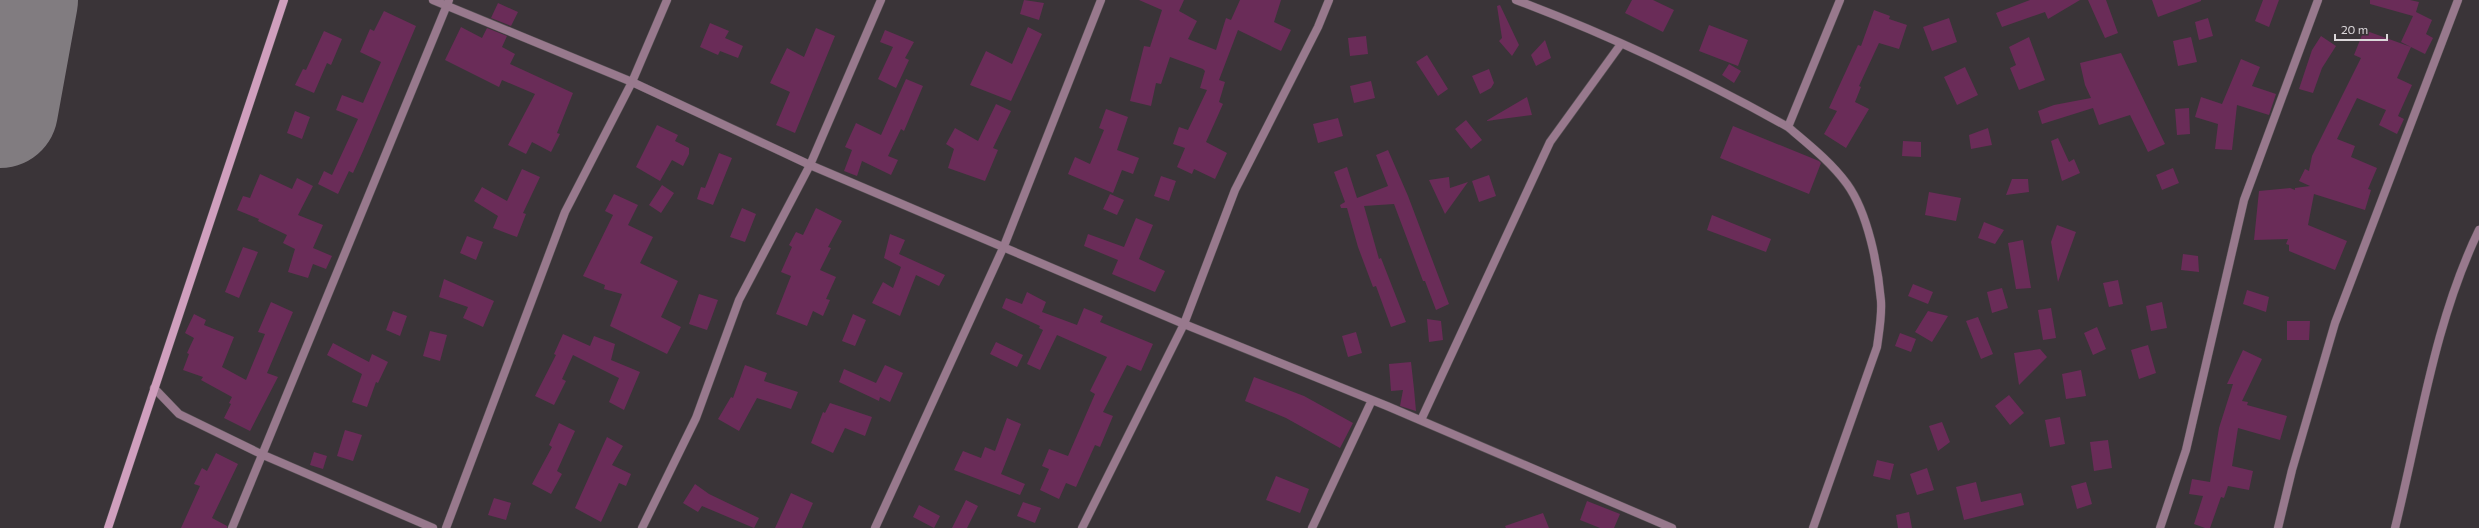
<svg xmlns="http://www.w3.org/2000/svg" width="2479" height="528" font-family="Commissioner,sans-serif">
<rect width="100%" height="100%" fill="#3a3438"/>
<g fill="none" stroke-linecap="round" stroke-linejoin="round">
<path stroke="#817c80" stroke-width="116" d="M0,110L20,0"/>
</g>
<path fill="#6a2c58" d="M1024,0L1044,3L1039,20L1020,14Z
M1139,0H1184L1179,11L1197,21L1188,39L1216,50L1226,18L1231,20L1240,0H1281L1274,22L1291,30L1281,51L1238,30L1219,80L1225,82L1219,102L1223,104L1206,142L1227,153L1215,179L1194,169L1192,174L1177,167L1185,148L1173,144L1179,127L1188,130L1207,90L1200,88L1205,71L1203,69L1170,57L1161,84L1156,83L1151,106L1130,101L1144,46L1150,47L1162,10Z
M1632,0H1653L1674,10L1663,32L1625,13Z
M2030,0H2080L2048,19L2045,12L2002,27L1996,13Z
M2088,0H2106L2118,33L2105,38Z
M2152,0H2201V1L2158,17Z
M2263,0H2279L2269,27L2255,21Z
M2370,0H2410L2419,2L2416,12L2432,20L2426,34L2433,38L2425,54L2401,42L2413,16L2370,4Z
M498,3L518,12L511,26L491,18Z
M1500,5L1519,45L1512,56L1499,41L1502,38L1497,6Z
M1874,10L1890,16L1889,19L1907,25L1899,49L1879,43L1859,86L1861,87L1855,102L1869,109L1846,148L1824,134L1837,111L1829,108L1858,45L1861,46Z
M384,11L416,26L363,151L353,173L349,171L338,194L318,184L324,171L332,175L358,119L336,110L342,95L363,103L381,62L360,52L370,29L374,31Z
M1949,18L1957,42L1932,51L1923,27Z
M2208,18L2213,36L2199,40L2195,22Z
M710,23L729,31L725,38L743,46L738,58L720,51L718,55L700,47Z
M1709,25L1748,40L1738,66L1699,51Z
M461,27L482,38L487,28L507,36L502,47L515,54L510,64L573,93L557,133L560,134L551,152L532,142L526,154L508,145L535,94L502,80L499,87L445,60Z
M1028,27L1042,34L1011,101L970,85L986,51L1012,64Z
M816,28L835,36L795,133L776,125L790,92L770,83L787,48L804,57Z
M885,30L914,42L905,58L909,60L896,88L878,79L893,47L880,42Z
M2364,30L2411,47L2397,78L2412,85L2398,116L2404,119L2397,134L2379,125L2386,110L2357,98L2337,139L2355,146L2351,157L2377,168L2368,189L2371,190L2365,210L2314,194L2308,225L2347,241L2335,270L2289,251V245L2286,244L2288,239L2254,240L2259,191L2290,188L2295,190V188L2310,186L2299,181L2305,169L2309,171L2312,156L2361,58L2354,55Z
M324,31L342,39L331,65L327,63L314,93L295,85L303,69L306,70Z
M1366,36L1368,54L1350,56L1348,38Z
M2321,36L2336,46L2322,68L2313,93L2299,89L2312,50Z
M2029,37L2045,80L2019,90L2010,68L2016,65L2009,47Z
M2191,37L2197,62L2178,66L2173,41Z
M1545,40L1551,58L1536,66L1531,55Z
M2121,53L2165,144L2148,152L2130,115L2099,125L2093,108L2042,124L2038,111L2054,105L2091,98L2085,85L2080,63Z
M1427,55L1448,89L1438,96L1416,62Z
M2241,59L2260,67L2252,86L2276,94L2269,115L2237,105L2232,150L2215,149L2218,124L2195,117L2201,97L2222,104Z
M1729,64L1741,71L1734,83L1722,75Z
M1965,67L1978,95L1957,105L1944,77Z
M1489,69L1494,83L1491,88L1480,94L1472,76Z
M906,79L923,86L904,131L901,129L888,156L898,160L891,175L862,161L857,176L844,171L852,150L845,147L856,123L881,135Z
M1371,81L1375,98L1354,103L1350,86Z
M1527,97L1532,115L1486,121Z
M996,104L1011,111L993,148L998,150L985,181L948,168L954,149L946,144L955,128L978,141Z
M2189,108L2190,134L2177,135L2175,109Z
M1106,109L1128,117L1117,150L1139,158L1133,174L1122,170L1113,193L1068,174L1075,157L1090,164L1104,130L1099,128Z
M295,111L310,117L302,139L287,133Z
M1338,118L1343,136L1318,143L1313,124Z
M1466,120L1482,140L1471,149L1455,129Z
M657,125L678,135L675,141L689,148V154L683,166L672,160L660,181L636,167Z
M1733,126L1819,161L1821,163L1809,194L1720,158Z
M1988,128L1992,145L1971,149L1969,135Z
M2058,138L2069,162L2074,159L2080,173L2062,181L2051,141Z
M1903,141L1921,142V157L1902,156Z
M1388,150L1408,196L1449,304L1436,310L1425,281H1423L1394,204L1364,206L1379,259L1381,258L1406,322L1391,327L1376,286L1373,287L1358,247L1347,208H1341L1340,205L1345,202L1334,172L1347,167L1357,198L1388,186L1376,155Z
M719,153L732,158L713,205L697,199L701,187L705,188Z
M2173,168L2179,183L2162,190L2156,175Z
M522,169L540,177L523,213L526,214L517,237L493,228L498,216L474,201L482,187L507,201Z
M260,174L292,189L297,178L313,186L298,215L323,225L313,248L332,256L326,269L313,264L308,278L288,272L295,249L283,243L287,235L258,221L259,219L237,210L243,196L250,198Z
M1489,175L1496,196L1479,202L1472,181Z
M1161,176L1176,181L1169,201L1154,196Z
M1449,177L1450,188L1468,182L1445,214L1429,180Z
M2012,179H2028L2029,192L2006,195Z
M662,185L674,193L661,213L649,205Z
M1929,192L1961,198L1956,221L1925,215Z
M614,194L638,205L628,225L653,237L640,263L678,281L661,317L681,327L667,354L610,326L622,294L604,289L605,285L583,276L613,215L605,211Z
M1110,194L1124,200L1117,215L1103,209Z
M742,208L756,214L745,242L730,237Z
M816,208L842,221L828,247L831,248L820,270L836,277L826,299L830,300L823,316L813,311L807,326L776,314L791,276L781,272L792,247L789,245L796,232L803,235Z
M1712,215L1771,239L1766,252L1707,230Z
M1136,218L1153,225L1139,259L1165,271L1155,292L1112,274L1118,260L1084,246L1088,234L1124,247Z
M1984,222L2004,230L1995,244L1978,238Z
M2057,225L2076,232L2058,282L2051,242Z
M890,234L905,240L899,254L945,275L939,286L916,275L900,316L872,303L883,282L893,288L901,267L884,258Z
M467,236L483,242L476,260L460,253Z
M2023,240L2031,288L2016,289L2008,243Z
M243,247L258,252L239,298L225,292Z
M2183,254L2198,256L2199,272L2181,270Z
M444,279L494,301L483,327L463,318L468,307L439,297Z
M2118,280L2123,304L2109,307L2103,283Z
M1913,284L1933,292L1928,304L1908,296Z
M2002,288L2008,308L1992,313L1987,292Z
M2247,290L2269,297L2266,312L2243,304Z
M1027,292L1046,302L1042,312L1077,325L1084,308L1103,316L1100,322L1153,344L1141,371L1127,365L1103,412L1113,416L1100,447L1095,445L1076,487L1066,483L1059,499L1040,490L1049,469L1042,466L1049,449L1068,456L1095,394L1090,391L1107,357L1057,335L1040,370L1027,364L1043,330L1039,328L1040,326L1002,308L1006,298L1022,304Z
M699,294L718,300L707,330L689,324Z
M271,302L293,312L267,373L278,377L250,431L224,418L231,404L229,403L232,397L201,380L203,377L183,370L189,354L187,353L194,338L185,333L194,314L206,320L204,325L234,337L222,367L246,380L265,334L258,332Z
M2162,302L2167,328L2151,331L2146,306Z
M2051,308L2056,338L2043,340L2038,310Z
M393,311L407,316L400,336L386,330Z
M1928,311L1948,316L1932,342L1915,332Z
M853,314L866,320L855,346L842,341Z
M1978,317L1993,354L1981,359L1966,321Z
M1427,319L1441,321L1443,340L1429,342Z
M2287,321H2310L2309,340H2287Z
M2097,327L2106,349L2093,355L2084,333Z
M430,331L447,335L440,361L423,356Z
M1356,332L1362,353L1348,357L1342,336Z
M1900,333L1916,339L1911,352L1895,346Z
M563,334L590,346L594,336L615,344L611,360L640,372L624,410L609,402L619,378L573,355L562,379L566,381L554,405L535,396L556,355L554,354Z
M996,342L1023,355L1017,367L990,354Z
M333,343L369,362L372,354L388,362L378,383L376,382L367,407L352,402L362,374L327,355Z
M2148,345L2156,373L2139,379L2131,350Z
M2040,349L2047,357L2019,385L2014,353Z
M2243,350L2262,359L2242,401L2248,402L2247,405L2287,416L2280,440L2238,428L2232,466L2253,471L2249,490L2228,486L2224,498L2221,497L2210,528H2205L2194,524L2203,496L2189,494L2192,479L2210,482L2219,428L2233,384H2227Z
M1411,362L1414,389L1416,411L1400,406L1403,390L1391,391L1389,364Z
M745,365L767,373L764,381L798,392L791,409L757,398L739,431L718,419L731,397L733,398Z
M885,365L903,373L890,402L880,397L879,401L839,382L844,369L876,383Z
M2081,370L2086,396L2066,399L2062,374Z
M1254,377L1304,396L1353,423L1340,448L1286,418L1245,401Z
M2009,395L2024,413L2010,425L1995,406Z
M830,403L872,417L865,436L845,428L833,453L811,443L823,412L825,413Z
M2060,417L2065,444L2050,447L2045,420Z
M1007,418L1021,424L1001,474L1025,484L1020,495L954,470L963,451L981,458L985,447L995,451Z
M1942,422L1950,442L1938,451L1929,426Z
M559,423L575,431L557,471L562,474L551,494L532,484L552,447L549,445Z
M345,430L362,435L353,461L337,456Z
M607,437L623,446L612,465L631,474L626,486L619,483L601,522L575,508Z
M2108,440L2112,468L2094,471L2090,442Z
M314,452L327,456L323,469L310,465Z
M216,453L238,464L212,518L227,526V528H181L200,486L194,484L202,468L207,471Z
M1877,460L1894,464L1890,480L1873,476Z
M1927,468L1934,490L1917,495L1910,474Z
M1276,476L1309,489L1300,513L1266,500Z
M1976,482L1981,502L2021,493L2024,505L1964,520L1956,487Z
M2086,482L2092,504L2077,509L2071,486Z
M695,484L709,494L759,518L754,528L702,506L698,512L683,503Z
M791,493L813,503L802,528H775Z
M494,498L511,503L506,520L488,515Z
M966,500L978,506L967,528H952Z
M1587,501L1620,514L1614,528H1600L1580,520Z
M1023,502L1041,508L1035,523L1017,516Z
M919,505L940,516L934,528L913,517Z
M1909,512L1912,528H1898L1896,515Z
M1543,513L1549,528H1506L1505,526Z"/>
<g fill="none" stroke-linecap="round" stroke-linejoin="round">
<defs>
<path id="street" d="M433,0L632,82L810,165L1184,324L1235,190L1318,27L1329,0
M1516,0C1609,35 1700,78 1788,127
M154,388L179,414L261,454L433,528
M1421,420L1550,142L1621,44
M232,528L449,0
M446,528L565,212L632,82L667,0
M642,528L696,418L739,300L810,165L881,0
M875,528L1004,246L1101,0
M1082,528L1184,324L1387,406L1672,528
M1312,528L1372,400
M1813,528L1877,347C1879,332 1882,316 1881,301C1878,266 1868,213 1847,184C1831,162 1808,144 1788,127L1840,0
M2160,528L2186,450L2244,200L2318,0
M2278,528L2292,470L2335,323L2458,0
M2395,528C2420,428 2434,323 2479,230"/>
<path id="secondary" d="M108,528L284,0"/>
</defs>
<use href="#street" stroke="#575155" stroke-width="9"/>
<use href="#secondary" stroke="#575155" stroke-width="9"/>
<use href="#street" stroke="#98798d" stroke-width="8"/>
<use href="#secondary" stroke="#d09fbe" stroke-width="8"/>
</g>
<path d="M2335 34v6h52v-6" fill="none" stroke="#dbd7da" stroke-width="2"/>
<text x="2341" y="34" font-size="12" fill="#dbd7da" stroke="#3a3438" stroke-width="3" paint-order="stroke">20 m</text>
</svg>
